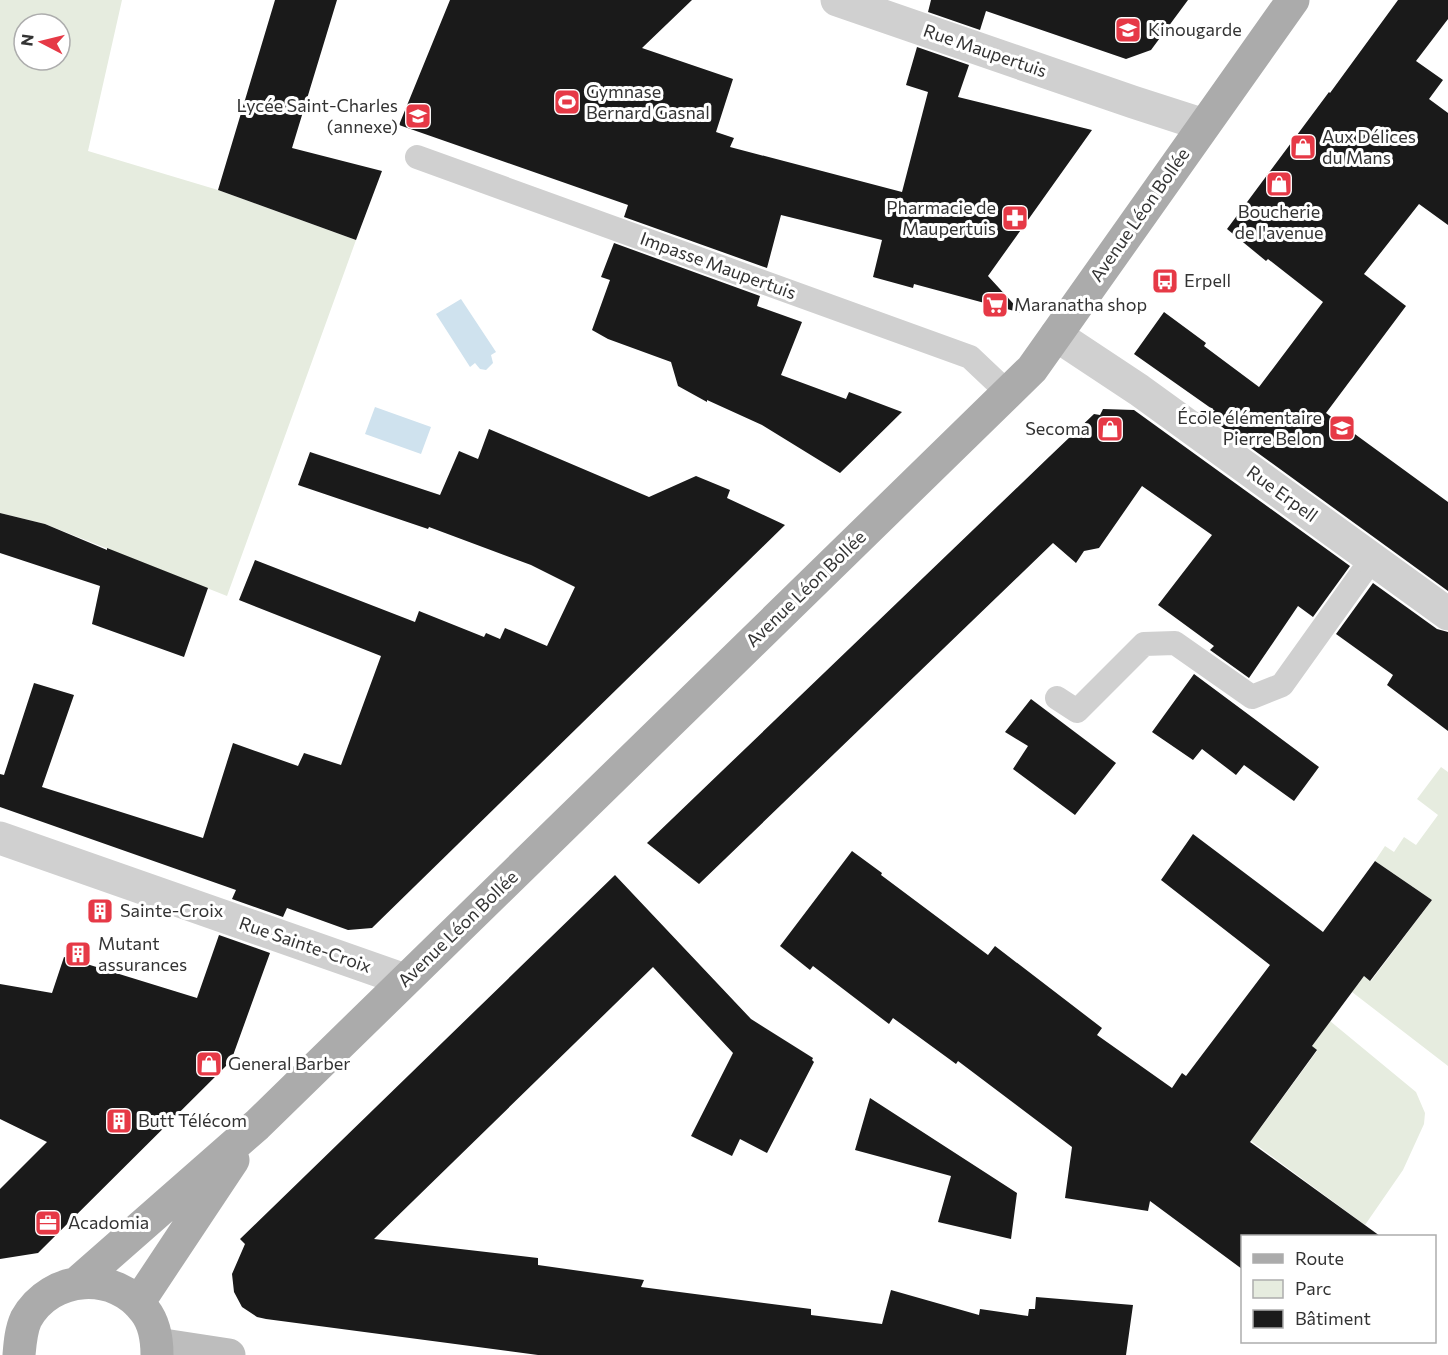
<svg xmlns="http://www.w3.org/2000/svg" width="1448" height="1355" font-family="Commissioner,sans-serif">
<rect width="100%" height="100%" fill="#fff"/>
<path fill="#e6ecdf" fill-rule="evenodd" d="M0,0H122L88,151L218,190L356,240L227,596L45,524L0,513ZM24,24H60V60H24Z
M1441,767L1448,772V1066L1352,992L1364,976L1371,981L1432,900L1375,861L1385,846L1394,852L1404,837L1416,845L1438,815L1417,799Z
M1330,1021L1416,1092L1425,1113L1424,1124L1403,1170L1365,1225L1236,1130H1259L1317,1051L1312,1046Z"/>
<path fill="#cfe2ee" d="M461,299L496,352L491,355L493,363L486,370L480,369L475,363L470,367L436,314Z
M375,407L431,427L421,454L365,434Z"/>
<path fill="#1a1a1a" d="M275,0H337L292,148L382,171L356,240L218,190Z
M450,0H692L642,48L733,79L716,132L734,138L730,147L902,192L928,92L906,85L917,47L969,65L958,97L1092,130L988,276L1022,313L914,284L913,288L873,277L882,240L781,215L767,268L624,217L628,205L399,125Z
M931,0H1188L1151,50L1126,59L986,11L980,30L928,12Z
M1398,0H1448V19L1416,61L1443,80L1429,99L1448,113V225L1419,204L1364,274L1406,306L1326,413L1448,502V591L1200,411H1215L1134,354L1164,312L1206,343L1204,346L1259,387L1323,302L1268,259L1266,261L1227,229L1329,92L1330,93Z
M614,243L760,296L757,306L802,322L781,375L846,399L849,392L902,412L840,473L762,425L707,400V402L678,386L671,362L608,339L592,330L610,280L601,277Z
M1103,409L1134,410L1350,566L1313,617L1298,606L1249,678L1210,650L1214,646L1158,605L1212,535L1142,486L1099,548L1084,551L1076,563L1053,543L699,884L647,843L1050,456L1094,414L1100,415Z
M489,429L649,497L696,476L730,490L727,498L785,525L372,928L348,930L287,908L283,917L232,899L236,890L0,807V774L4,775L34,683L74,695L42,787L203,838L233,743L298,766L304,753L341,765L381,656L239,600L255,560L415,622L419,611L484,637L486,633L500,639L505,628L547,646L575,587L531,565L429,527L428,529L298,485L310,452L440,495L459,451L478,459Z
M0,513L45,524L107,550V548L208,588L184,657L92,624L100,586L0,553Z
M1373,583L1437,629L1448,632V731L1387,685L1393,675L1336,634Z
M1194,674L1319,767L1294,801L1244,765L1236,775L1202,749L1193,760L1152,732Z
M1031,699L1116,763L1075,815L1013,769L1028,746L1005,732Z
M1193,834L1323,932L1375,861L1432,900L1370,981L1364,976L1312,1046L1317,1050L1250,1142L1380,1236H1242V1269L1150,1201L1148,1211L1065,1198L1072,1147L958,1061L956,1064L893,1018L889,1024L813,966L810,970L780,946L852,851L882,873L881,875L988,955L995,946L1102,1028L1097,1035L1172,1088L1182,1073L1186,1076L1270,965L1161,880Z
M615,875L751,1019L813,1058L812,1060L814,1062L767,1153L740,1139L732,1156L691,1136L733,1053L653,967L374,1239L538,1258V1265L644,1280L641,1287L811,1309V1315L882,1324L891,1290L979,1315L980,1309L1028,1316L1029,1309H1035L1036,1297L1133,1305L1126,1355H538L266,1319L257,1317L242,1307L234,1292L232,1274L245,1244L240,1239Z
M219,935L270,953L231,1061L38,1253L0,1259V1189L47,1142L0,1119V984L52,993L64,957L197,998Z
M870,1098L1017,1193L1011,1239L938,1222L951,1176L855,1150Z"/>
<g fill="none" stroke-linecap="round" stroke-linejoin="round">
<path stroke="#d0d0d0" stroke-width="24" d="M417,157L970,357L1007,392
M1057,698L1077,711L1144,644L1175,643L1252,697L1282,685L1372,559"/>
<path stroke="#d0d0d0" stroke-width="33" d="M837,0L1133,102L1204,125
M1056,335L1139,390L1448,614
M0,838L405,980"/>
<path stroke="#bdbdbd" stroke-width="33" d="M157,1344L229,1355"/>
<path stroke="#ababab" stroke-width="33" d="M77,1283L257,1125L1032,369L1293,0
M138,1303L233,1160
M19,1355C20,1343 21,1330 26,1319C51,1274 115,1270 145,1311C155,1324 157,1339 157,1355"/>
</g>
<defs>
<symbol id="school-square" viewBox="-11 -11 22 22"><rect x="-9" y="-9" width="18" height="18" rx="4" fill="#e63946" stroke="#fff"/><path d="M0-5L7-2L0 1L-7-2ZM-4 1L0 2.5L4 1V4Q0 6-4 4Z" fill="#fff"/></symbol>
<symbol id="stadium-square" viewBox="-11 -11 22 22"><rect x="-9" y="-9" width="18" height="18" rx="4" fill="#e63946" stroke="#fff"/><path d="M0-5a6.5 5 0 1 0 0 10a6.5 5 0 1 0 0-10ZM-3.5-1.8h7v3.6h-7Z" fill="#fff"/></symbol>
<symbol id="shop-square" viewBox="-11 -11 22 22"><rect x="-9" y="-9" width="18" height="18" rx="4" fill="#e63946" stroke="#fff"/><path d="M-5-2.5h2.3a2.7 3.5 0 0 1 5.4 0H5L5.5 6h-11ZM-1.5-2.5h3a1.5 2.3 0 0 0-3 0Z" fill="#fff"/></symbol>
<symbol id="pharmacy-square" viewBox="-11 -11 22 22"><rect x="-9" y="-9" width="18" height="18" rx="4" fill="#e63946" stroke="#fff"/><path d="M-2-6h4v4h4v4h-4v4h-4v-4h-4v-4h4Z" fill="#fff"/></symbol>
<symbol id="bus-square" viewBox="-11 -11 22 22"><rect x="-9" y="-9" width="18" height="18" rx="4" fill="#e63946" stroke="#fff"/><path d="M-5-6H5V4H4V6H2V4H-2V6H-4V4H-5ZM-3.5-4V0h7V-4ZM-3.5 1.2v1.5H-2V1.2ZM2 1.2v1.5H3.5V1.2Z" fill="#fff"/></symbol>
<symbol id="supermarket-square" viewBox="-11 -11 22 22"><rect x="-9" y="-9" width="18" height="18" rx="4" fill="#e63946" stroke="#fff"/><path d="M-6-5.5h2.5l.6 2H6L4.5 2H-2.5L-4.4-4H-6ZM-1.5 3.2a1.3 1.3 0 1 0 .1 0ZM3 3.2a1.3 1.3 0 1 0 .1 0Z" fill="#fff"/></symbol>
<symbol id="building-square" viewBox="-11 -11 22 22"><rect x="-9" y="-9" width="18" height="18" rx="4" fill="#e63946" stroke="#fff"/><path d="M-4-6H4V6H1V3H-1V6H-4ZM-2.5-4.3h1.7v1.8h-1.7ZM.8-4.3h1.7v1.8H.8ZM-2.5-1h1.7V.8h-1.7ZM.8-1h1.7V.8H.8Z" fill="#fff"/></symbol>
<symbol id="office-square" viewBox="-11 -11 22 22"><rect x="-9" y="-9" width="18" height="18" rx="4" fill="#e63946" stroke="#fff"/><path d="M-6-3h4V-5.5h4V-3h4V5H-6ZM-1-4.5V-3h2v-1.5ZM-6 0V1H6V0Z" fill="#fff"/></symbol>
</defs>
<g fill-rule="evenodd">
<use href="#school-square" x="1113" y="15" width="30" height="30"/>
<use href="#stadium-square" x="552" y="87" width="30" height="30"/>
<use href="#school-square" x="403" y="101" width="30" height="30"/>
<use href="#shop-square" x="1288" y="132" width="30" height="30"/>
<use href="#shop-square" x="1264" y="169" width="30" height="30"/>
<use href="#pharmacy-square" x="1000" y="203" width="30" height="30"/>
<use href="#bus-square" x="1150" y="266" width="30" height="30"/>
<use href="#supermarket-square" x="980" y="290" width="30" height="30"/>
<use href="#school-square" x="1327" y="413" width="30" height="30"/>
<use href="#shop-square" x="1095" y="414" width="30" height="30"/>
<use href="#building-square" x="85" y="896" width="30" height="30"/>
<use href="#building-square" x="63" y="939" width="30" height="30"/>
<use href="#shop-square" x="194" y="1049" width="30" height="30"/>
<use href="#building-square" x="104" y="1106" width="30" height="30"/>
<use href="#office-square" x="33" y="1208" width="30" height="30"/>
</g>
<g text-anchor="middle" stroke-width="6" stroke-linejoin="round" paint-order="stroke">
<g font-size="18" fill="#333" stroke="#fff" text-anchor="start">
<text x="1148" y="36">Kinougarde</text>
<text x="586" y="98">Gymnase<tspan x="586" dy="21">Bernard Gasnal</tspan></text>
<text x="398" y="112" text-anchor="end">Lycée Saint-Charles<tspan x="398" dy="21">(annexe)</tspan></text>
<text x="1322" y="143">Aux Délices<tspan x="1322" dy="21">du Mans</tspan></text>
<text x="996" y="214" text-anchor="end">Pharmacie de<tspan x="996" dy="21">Maupertuis</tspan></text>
<text x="1279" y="218" text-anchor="middle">Boucherie<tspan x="1279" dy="21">de l'avenue</tspan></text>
<text x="1184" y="287">Erpell</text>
<text x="1014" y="311">Maranatha shop</text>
<text x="1322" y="424" text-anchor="end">École élémentaire<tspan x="1322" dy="21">Pierre Belon</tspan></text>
<text x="1090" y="435" text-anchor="end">Secoma</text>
<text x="120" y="917">Sainte-Croix</text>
<text x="98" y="950">Mutant<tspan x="98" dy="21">assurances</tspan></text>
<text x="228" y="1070">General Barber</text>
<text x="138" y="1127">Butt Télécom</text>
<text x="68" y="1229">Acadomia</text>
</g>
<g font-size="18" fill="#333" stroke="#fff">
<text transform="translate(985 51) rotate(19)" y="6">Rue Maupertuis</text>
<text transform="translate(1140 215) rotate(-55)" y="6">Avenue Léon Bollée</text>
<text transform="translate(718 266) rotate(20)" y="6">Impasse Maupertuis</text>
<text transform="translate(1282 494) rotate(36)" y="6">Rue Erpell</text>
<text transform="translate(806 589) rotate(-44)" y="6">Avenue Léon Bollée</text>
<text transform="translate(458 929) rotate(-44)" y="6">Avenue Léon Bollée</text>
<text transform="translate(305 945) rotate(19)" y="6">Rue Sainte-Croix</text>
</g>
</g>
<rect x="1241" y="1235" width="195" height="108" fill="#ffffff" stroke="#adadad" stroke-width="1.5"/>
<rect x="1253" y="1254" width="30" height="9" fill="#ababab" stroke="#adadad" stroke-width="1.5"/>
<text x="1295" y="1265" font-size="18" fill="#333333">Route</text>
<rect x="1253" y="1280" width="30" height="18" fill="#e6ecdf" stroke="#adadad" stroke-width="1.5"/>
<text x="1295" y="1295" font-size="18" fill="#333333">Parc</text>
<rect x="1253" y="1310" width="30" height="18" fill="#1a1a1a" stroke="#adadad" stroke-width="1.5"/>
<text x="1295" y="1325" font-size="18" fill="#333333">Bâtiment</text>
<g transform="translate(42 42) rotate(277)"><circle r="28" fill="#ffffff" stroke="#adadad" stroke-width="1.5"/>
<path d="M0-4.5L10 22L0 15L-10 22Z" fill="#e63946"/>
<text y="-9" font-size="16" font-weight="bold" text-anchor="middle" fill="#333333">N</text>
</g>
</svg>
